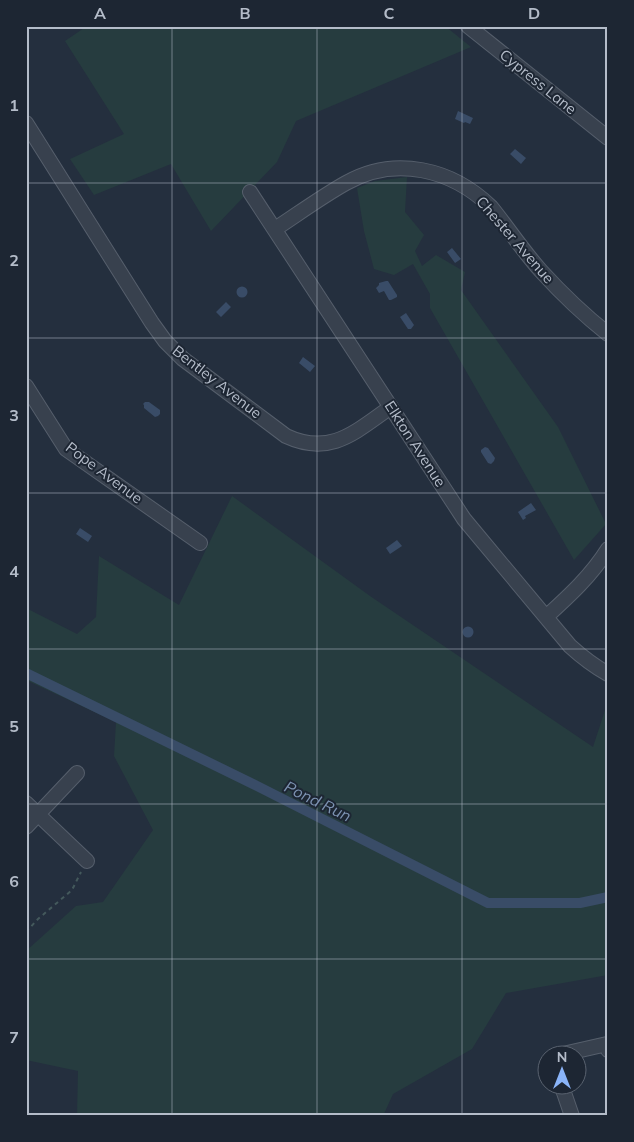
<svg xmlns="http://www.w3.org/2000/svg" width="634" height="1142" font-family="Mulish,sans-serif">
<rect width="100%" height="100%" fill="#242f3e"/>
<path fill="#263c3f" d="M87,26H445L471,47L296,121L277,162L211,231L171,164L94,195L70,159L124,134L65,41Z
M407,177L405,212L424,235L415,251L422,266L436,255L465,272L461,290L558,427L606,524L574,560L430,308V294L413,264L394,275L374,269L364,231L357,188L375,181Z
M232,496L370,596L593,747L608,701V975L506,993L472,1049L393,1094L383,1116H77L78,1071L26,1060V951L76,906L103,902L153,830L114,756L116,722L26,680V608L77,634L96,617L99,556L179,605Z"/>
<path fill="#394c67" d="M458,111L473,118L470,124L465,122L464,123L455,119Z
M515,149L526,158L521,164L510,154Z
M452,248L461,259L455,263L447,252Z
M386,281H388L397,295V297L391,300H389L384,291L379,293L376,288L379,285V283Z
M236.5 292a5.5 5.5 0 1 1 11 0a5.5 5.5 0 1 1-11 0Z
M226,302L231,307L221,317L216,312Z
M406,313L414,325L411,329H408L400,317Z
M303,357L315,366L310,372L299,363Z
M145,402H149L160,410V414L158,416L155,417L144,408V405L143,404Z
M485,447L488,448L495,458L494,461L491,464L488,463L481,452V450Z
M531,503L536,510L525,516L526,518L523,520L518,512Z
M80,528L92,536L88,542L76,534Z
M397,540L402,546L390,554L386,548Z
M462.5 632a5.5 5.5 0 1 1 11 0a5.5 5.5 0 1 1-11 0Z"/>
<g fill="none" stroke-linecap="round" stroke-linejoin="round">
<path stroke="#394c67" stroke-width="10" d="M26,673L253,784L488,903H580L608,897"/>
<defs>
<path id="minor" d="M468,26L608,138
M26,123L152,323L165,341L183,359L286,436C331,457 356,431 391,407
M250,192L464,519L570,646C582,657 594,666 608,674
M275,229C298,214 321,197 346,183C395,155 452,169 491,207C508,228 523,251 541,271C562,294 584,315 608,334
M26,386L66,449L200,543
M546,617C569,596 591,576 608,549
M26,803L87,861
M26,827L77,773
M563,1054L607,1044L608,1050
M561,1084L572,1116"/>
</defs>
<use href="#minor" stroke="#565f6c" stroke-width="16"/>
<path stroke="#44595c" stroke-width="2" stroke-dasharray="4 4" stroke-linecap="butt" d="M26,932L38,919L72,890L81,872"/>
<use href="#minor" stroke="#38414e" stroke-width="14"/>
</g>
<path fill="none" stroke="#b4bcc9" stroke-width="1" stroke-opacity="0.55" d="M172,26V1116M317,26V1116M462,26V1116M26,183H608M26,338H608M26,493H608M26,649H608M26,804H608M26,959H608"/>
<g text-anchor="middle" stroke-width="4" stroke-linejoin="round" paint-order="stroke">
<g font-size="15" fill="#b4bcc9" stroke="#1d2633">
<text transform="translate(538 82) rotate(39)" y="5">Cypress Lane</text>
<text transform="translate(515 240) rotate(49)" y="5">Chester Avenue</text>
<text transform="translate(217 382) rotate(38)" y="5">Bentley Avenue</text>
<text transform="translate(415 444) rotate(57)" y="5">Elkton Avenue</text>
<text transform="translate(104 473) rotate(37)" y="5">Pope Avenue</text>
</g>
<g font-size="16" font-style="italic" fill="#7c92b1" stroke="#1d2633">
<text transform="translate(318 801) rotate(26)" y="6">Pond Run</text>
</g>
</g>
<rect width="634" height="1142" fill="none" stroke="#1d2633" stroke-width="55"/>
<g transform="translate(562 1070)"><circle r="24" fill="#1d2633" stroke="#59626f"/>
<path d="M0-4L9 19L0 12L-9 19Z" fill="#8ab4f8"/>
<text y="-8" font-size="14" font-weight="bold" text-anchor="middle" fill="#b4bcc9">N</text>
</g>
<rect x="28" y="28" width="578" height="1086" fill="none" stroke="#b4bcc9" stroke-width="2"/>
<g font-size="16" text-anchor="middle" font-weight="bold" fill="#b4bcc9">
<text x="100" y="19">A</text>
<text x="245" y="19">B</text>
<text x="389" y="19">C</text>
<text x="534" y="19">D</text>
<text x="14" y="111">1</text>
<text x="14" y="266">2</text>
<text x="14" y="421">3</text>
<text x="14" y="577">4</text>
<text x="14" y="732">5</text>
<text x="14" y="887">6</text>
<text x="14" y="1043">7</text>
</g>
</svg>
